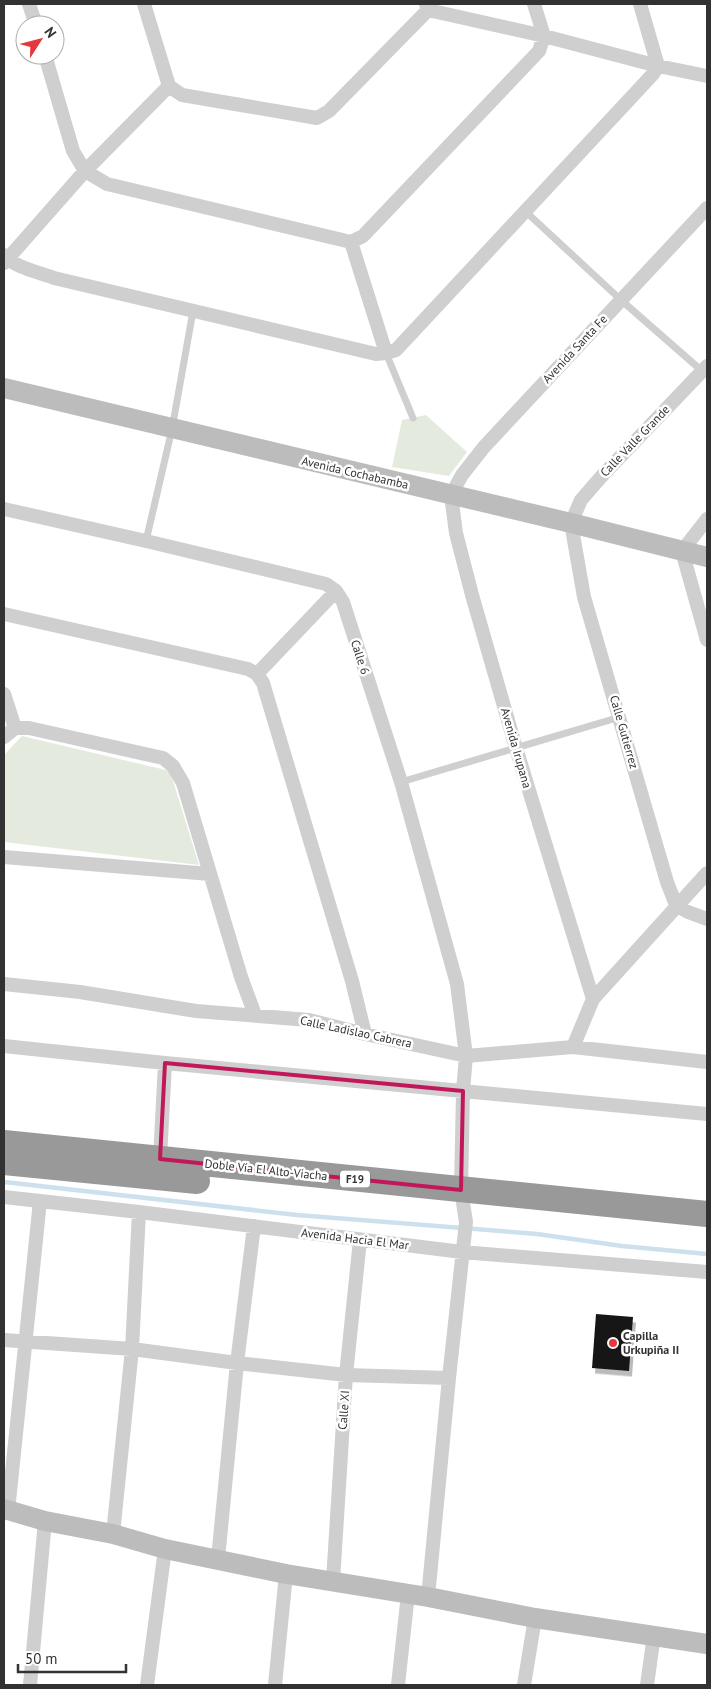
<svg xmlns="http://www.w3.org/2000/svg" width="711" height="1689" font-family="'PT Sans',sans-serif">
<defs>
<filter id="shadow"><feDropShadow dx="3" dy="5.5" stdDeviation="0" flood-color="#0004"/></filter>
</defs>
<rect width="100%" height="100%" fill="#fff"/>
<path fill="#e4ebde" d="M426,415L467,452L449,476L392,467L402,420Z
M22,736L170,771L199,865L4,842V755Z"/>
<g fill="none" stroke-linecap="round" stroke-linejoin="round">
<path stroke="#cde0ed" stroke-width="4.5" d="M4,1182L297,1215L537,1234L622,1246L707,1254"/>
</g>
<path fill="#191919" filter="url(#shadow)" d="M596,1314L633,1317L629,1371L592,1368Z"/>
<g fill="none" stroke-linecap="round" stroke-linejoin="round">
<path stroke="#cfcfcf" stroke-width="7" d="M525,211L621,300L702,371
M386,353L413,418
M146,541L172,429L193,311
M401,782L620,717"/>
<path stroke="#cfcfcf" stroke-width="14" d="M29,4L36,25
M144,4L169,86L182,95L317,118L329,111L428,10L426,4
M428,10L544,36L658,66L640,4
M45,55L73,151L85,171L107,184L351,242L363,236L539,51L544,36L534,4
M351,242L386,353
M4,255C15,268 39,272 54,278L376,354L386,353L396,350L653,74L658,66L707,76
M4,263L85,171L169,86
M707,366L601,477L581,500L571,523L584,597L667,882L676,905L688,912L707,919
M4,509L146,541L326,584L336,591L343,602L401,782L457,984L466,1056L463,1091L461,1190L466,1222L449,1378L428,1597
M707,519L682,551L707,640
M4,614L248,669L257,674L263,683L352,981L365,1034
M257,674L336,591
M4,694L15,728
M4,737L15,728H29L163,758L173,766L183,783L241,977L255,1015
M4,857L210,874
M4,984L80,992L196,1011L309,1020L365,1034L466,1056L573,1047L707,1062
M593,999L516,748L472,595L456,533L451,495L462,475L484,447L707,208
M4,1046L165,1063L707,1114
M573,1047L593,999L707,873
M160,1159L165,1063
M4,1197L139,1212L462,1252L707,1272
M4,1340L132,1349L237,1363L346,1375L449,1378
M8,1511L40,1201
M113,1534L132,1349L139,1212
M218,1559L237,1363L254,1226
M333,1581L346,1375L360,1240
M30,1685L45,1521
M147,1685L165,1549
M275,1685L286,1574
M398,1685L408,1594
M524,1685L535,1618
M647,1685L654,1635"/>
<path stroke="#bcbcbc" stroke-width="20" d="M4,388L571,523L707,557
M4,1509L45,1521L113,1534L165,1549L286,1574L428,1597L535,1618L707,1644"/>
<path stroke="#999" stroke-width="26" d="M4,1143L707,1214
M4,1162L197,1181"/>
</g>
<path fill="none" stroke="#c2185b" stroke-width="4" stroke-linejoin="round" d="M165,1063L463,1091L461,1190L160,1159Z"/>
<circle fill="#e5383e" stroke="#fff" stroke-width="2" cx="613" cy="1343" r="5"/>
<g text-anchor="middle" stroke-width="5" stroke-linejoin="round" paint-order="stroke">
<rect fill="#fff" stroke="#707070" stroke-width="1" x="340" y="1170.5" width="30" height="17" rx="4"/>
<g font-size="11" font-weight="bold" fill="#323232">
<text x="355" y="1183">F19</text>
</g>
<g font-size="12" fill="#323232" stroke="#fff">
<text transform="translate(575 349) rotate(-47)" y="4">Avenida Santa Fe</text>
<text transform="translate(635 441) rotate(-46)" y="4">Calle Valle Grande</text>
<text transform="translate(355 473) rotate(13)" y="4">Avenida Cochabamba</text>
<text transform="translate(360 657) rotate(72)" y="4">Calle 6</text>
<text transform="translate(624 732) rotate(74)" y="4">Calle Gutierrez</text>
<text transform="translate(516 748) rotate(74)" y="4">Avenida Irupana</text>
<text transform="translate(356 1032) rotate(12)" y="4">Calle Ladislao Cabrera</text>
<text transform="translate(266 1170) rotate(6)" y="4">Doble Vía El Alto-Viacha</text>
<text transform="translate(355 1239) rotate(7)" y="4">Avenida Hacia El Mar</text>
<text transform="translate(344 1410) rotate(-86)" y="4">Calle XI</text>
</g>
<g font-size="12" font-weight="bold" fill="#323232" stroke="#fff" text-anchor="start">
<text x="623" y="1340">Capilla<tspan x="623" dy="14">Urkupiña II</tspan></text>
</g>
</g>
<rect width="711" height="1689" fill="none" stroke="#323232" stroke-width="10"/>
<g transform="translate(40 40) rotate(54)"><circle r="24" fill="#ffffff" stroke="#adadad"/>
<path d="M0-4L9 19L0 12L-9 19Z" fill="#e5383e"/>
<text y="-8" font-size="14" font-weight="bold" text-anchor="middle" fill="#323232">N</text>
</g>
<path d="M18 1664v8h108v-8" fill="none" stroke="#323232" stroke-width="2.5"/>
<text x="25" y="1664" font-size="15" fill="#323232" stroke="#ffffff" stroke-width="4" paint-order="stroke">50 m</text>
</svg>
